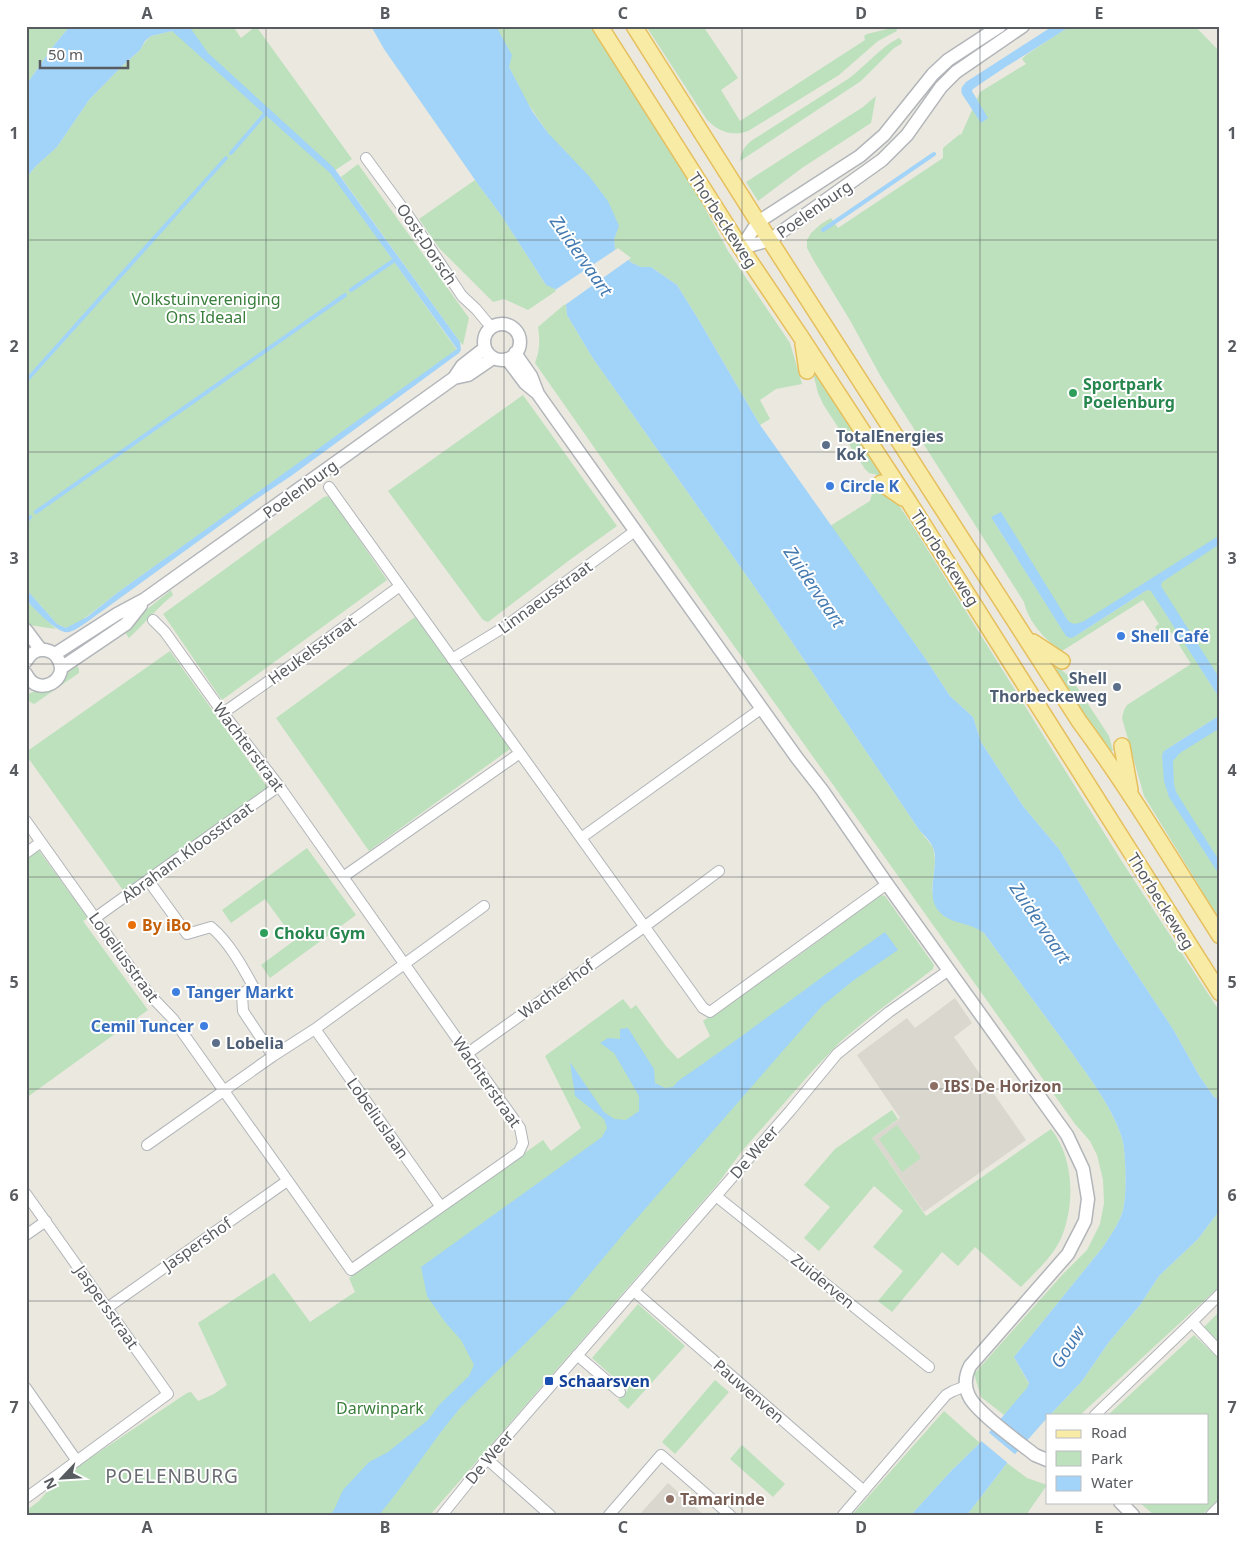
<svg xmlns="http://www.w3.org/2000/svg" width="1246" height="1541" font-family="'Noto Sans',sans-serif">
<rect width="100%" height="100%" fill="#eae8df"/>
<path fill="#dad7ce" d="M955,998L972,1023L954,1037L1026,1140L924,1212L872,1138L900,1118L857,1055L907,1018L915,1028Z
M668,1483L704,1515H639Z"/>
<path fill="#bde1bd" d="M26,26H70L55,44L26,85Z
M175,26H233L241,38L256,26L352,159L331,173L457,350L117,593L81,621L66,628L57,624L26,589V178L36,166L57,147L89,100L122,66L140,50L145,42L151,36L172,31Z
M496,26H526L528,28L534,26H595L694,188L728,251L790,343L802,384L776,389L760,400L770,419L760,425L697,317L677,285L651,267H641L632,263L615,249L614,239L616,233L526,101L509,67Z
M646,26H703L738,78L721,90L740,121L865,40L864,36L867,34L896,27L897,31L878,41L839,75L748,131C732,137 718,131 707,120Z
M1070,26H1195L1220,52V695L1153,582L1071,632L991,517L1060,626L1074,637L1147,590L1152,591L1220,699V715L1164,751L1220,718V928L1201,889L1144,796L1122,718L1124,710L1127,705L1191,664L1171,632L1157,639L1155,637L1160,634L1155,627L1159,624L1143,600L1062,651C1045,640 1029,623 1024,602L881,377L851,322L814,261L807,248V240L811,233L821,224L831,218L838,228L943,158V148L960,134L961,135L980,92L1026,64L1022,59L1026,55Z
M899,38L902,41L901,44L894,48L861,81L740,161C741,152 744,147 751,141L848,79C866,66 879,48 899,38Z
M876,96L871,123L802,168L758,201L746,182L863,107Z
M358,164L469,318L463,345L460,342L341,177Z
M475,180L501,215L546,285L555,288L556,291L528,310L504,299L493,302L439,248L419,219Z
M565,304L566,305L567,315L592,357L756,589L920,831L933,847L935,861L932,890L937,907L944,916L977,928L984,933C1013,973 1043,1013 1072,1053C1091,1080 1112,1107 1122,1138C1126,1152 1127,1196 1123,1210C1119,1224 1110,1236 1103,1247L1014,1357L1029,1384L1028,1388L1004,1415L981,1397L974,1374L1063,1274L1087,1250L1100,1224L1104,1203L1103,1180L1097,1155L1090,1141L1075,1124L682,573L535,363C540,350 540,341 538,327Z
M817,372L882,476L869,473L865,469L823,404L818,393L814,377Z
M523,395L617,526L571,559L488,622L483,620L388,491Z
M871,489L896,501L914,528L1121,860L1220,1012V1100L1214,1097L1200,1077L1173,1029L1114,940L1059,849L1023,806L981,742L973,717L950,696L925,658L830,526L870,501L872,494Z
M329,496L387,580L222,700L163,614L324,497Z
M171,590L173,595C157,608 144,624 129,638L125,632L133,625L145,611Z
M26,600L56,629L29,625L26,622Z
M415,617L510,749L369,851L276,718Z
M170,651L268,788L125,893L26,755V752Z
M75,662L79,669V673L37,702L34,704L30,702L26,695L35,691H44Z
M1057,666L1071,678L1109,736L1113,751H1107L1055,669Z
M37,848L88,918L83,921L148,1010L26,1098V856Z
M307,848L356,915L270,978L261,965L295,940L265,899L231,923L222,910Z
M881,895L885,896L934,965L933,969L869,1018L841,1041L815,1068L742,1151L716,1186L430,1515H26V1511L39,1501L56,1481L187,1393L191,1392L198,1401L214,1394L227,1385L198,1323L274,1273L310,1322L355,1292L349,1278L543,1140L551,1151L581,1128L545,1056L623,999L631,1009L636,1005L666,1046L678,1059L710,1036L703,1021L787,964Z
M892,1110L898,1119L872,1138L926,1216L1051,1129C1074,1158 1075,1203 1062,1236C1054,1256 1035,1272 1021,1287L975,1247L958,1266L942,1252L892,1312L878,1301L903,1271L873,1247L903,1211L874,1186L819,1251L804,1238L830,1207L804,1185L835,1149Z
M897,1125L921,1158L902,1172L879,1139Z
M1220,1210V1286L1080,1415H1050L1082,1381L1109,1342L1140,1305L1159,1276L1198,1239Z
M638,1304L685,1346L628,1409L618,1400L628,1390L592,1358Z
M1220,1311V1345L1203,1328Z
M1194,1335L1220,1360V1498L1202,1515H1154L1139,1502H1207V1415H1108Z
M715,1380L729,1392L675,1454L662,1442Z
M944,1411L980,1443L952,1470L911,1515H852Z
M742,1445L785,1484L773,1497L730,1459Z
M1007,1463L1027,1478L1047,1485L1026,1515H967Z"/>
<path fill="#a2d3f8" d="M70,26H189L208,53L334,168L460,342L461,350L459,353L291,476L255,500L105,609C96,615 78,630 69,632C58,635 34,608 26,600V589L57,624L66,628L87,617L117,593L457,349L330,173L172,31L151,36L145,41L140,50L122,66L89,100L57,147L36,166L26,178V85L55,44Z
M371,26H496L512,55L509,67L532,111L548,133L589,176L608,201L619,226L614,239L615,249L632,263L641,267H651L677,285L697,317L760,425L925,658L950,696L973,717L981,742L1023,806L1059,849L1114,940L1173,1029L1200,1077L1214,1097L1220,1100V1210L1198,1239L1159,1276L1140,1305L1109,1342L1082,1381L1050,1415H1047V1418L1007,1463L967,1515H911L952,1470L980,1443L1027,1388L1029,1383L1014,1357L1103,1247C1110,1236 1119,1224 1123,1210C1127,1196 1126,1152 1122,1138C1112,1107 1091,1080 1072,1053C1043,1013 1013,973 984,933C971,923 955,924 944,916C922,900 939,871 934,850C932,843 925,836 920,831L756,589L592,357L567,315L566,305L555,289L546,285L501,215L480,187L384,49Z
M1053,26H1070C1038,48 1005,66 973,89L972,91L988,118L981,123L962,94C960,88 963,86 966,82Z
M1001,512L1067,619C1072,626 1077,624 1084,621L1220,535V544L1162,582L1161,586L1220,679V699L1151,591L1147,590L1074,637L1070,638L1066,636L991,517Z
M1220,715V728L1180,753L1173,761L1174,784L1176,792L1220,862V876L1169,797L1164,781L1162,755L1164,751Z
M885,932L898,950L854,980L822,1006L625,1232L565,1304L461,1407C432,1441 408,1480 379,1515H329L334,1510L343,1490L369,1462L388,1452L428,1420L439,1405L469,1376L474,1365L461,1340L445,1322L427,1296L421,1267L602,1137L607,1128L604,1119L575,1096L570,1062L604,1112L614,1119L626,1120L639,1111V1096L614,1053L600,1043L608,1038L620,1039V1029L628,1028L654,1069L655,1083L665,1088L673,1087L678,1081C748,1033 815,981 885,932Z"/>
<path fill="#eae8df" d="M618,248L631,258L565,305L555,290Z
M987,1431L1017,1456L1009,1464L980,1440Z"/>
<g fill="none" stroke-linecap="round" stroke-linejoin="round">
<path stroke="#a2d3f8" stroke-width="4" d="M231,153L264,115
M823,230L934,154
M351,290L393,261
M26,381L226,158
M36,512L345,295
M26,522L30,517"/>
<defs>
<path id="minor" d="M366,158L410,218L462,296L476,309L491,327
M329,487L703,1008L710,1012L887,884
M452,659L506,626L635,531
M223,713L293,664L400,586
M26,821L149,994L173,1019L351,1270L519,1152L523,1143L520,1128L279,786L223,713L165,632L153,620
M581,838L762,708
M26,853L41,842
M343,877L520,753
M148,880L187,934L211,927C229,942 242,966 253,986L242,994L243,1011L273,1056
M95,918L279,786
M315,1029L441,1207
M468,1053L644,927L719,871
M147,1145L273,1056L315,1029L484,906
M26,1194L168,1394L26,1498
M716,1196L929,1367
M26,1235L46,1221
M634,1291L864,1491
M1220,1294L1192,1322L1220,1352
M107,1308L287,1181
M577,1355L620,1392
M26,1388L77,1461
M1095,1415L1192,1322
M487,1459L550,1515
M442,1515L487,1459L790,1111L837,1054L889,1012L949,970
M609,1515L661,1455L730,1515
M843,1515L946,1395L953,1391L966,1386
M1211,1515L1220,1506"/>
<path id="tertiary" d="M741,248L770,240L882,160L907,135L941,87L956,72L1023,26
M741,248L758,222L860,156L884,135L933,74L948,60L1000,26
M484 342a18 18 0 1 1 36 0a18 18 0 1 1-36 0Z
M515,353L531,376L538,394L555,418L797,758L822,790L887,884L1067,1135L1083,1169L1088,1199L1085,1221L1068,1254L970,1366C965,1376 964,1386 969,1396C976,1412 1020,1443 1035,1455L1047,1460
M507,359L525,383L536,392
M454,378L468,375L493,358
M26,630L41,650
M55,654L117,614L145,599L454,378L462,366L485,348
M26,661C30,654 37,649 45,650C51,651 56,654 58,659C71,679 38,699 26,674
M61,668L126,624L141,605
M1120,1502L1133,1515"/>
<path id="primary" d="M600,26L741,248L801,337L909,502L1220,993
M634,26L758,222L1079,721C1130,790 1174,864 1220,936
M803,344L807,371
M881,483L903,498
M1033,642L1062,661
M1122,746L1130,790"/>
</defs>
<use href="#minor" stroke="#b2b5b9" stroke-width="12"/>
<use href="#tertiary" stroke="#b2b5b9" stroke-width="15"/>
<use href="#primary" stroke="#e6bf5d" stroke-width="18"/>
<use href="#minor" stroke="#fff" stroke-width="10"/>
<use href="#tertiary" stroke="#fff" stroke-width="12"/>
<use href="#primary" stroke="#f8eba6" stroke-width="15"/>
</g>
<path fill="none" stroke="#585b5f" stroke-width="1" stroke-opacity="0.55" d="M266,26V1515M504,26V1515M742,26V1515M980,26V1515M26,240H1220M26,452H1220M26,664H1220M26,877H1220M26,1089H1220M26,1301H1220"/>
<g fill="#2e9e5b" stroke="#fff" stroke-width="2">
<circle cx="1073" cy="393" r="5"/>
<circle cx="264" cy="933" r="5"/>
</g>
<g fill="#5c6f8a" stroke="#fff" stroke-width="2">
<circle cx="826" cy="445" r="5"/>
<circle cx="1117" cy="687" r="5"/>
<circle cx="216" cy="1043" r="5"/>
</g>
<g fill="#3f7fe0" stroke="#fff" stroke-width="2">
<circle cx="830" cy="486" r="5"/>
<circle cx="1121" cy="636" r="5"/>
<circle cx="176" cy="992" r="5"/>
<circle cx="204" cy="1026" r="5"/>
</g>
<circle fill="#e8710a" stroke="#fff" stroke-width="2" cx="132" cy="925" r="5"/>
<g fill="#8d6e63" stroke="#fff" stroke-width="2">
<circle cx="934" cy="1086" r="5"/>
<circle cx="670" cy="1499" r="5"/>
</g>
<rect fill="#1a4fb4" stroke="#fff" stroke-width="2" x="544" y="1376" width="10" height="10" rx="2.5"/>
<g text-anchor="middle" stroke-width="4" stroke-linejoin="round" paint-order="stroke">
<g font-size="16" fill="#585b5f" stroke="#fff">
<text transform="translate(814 209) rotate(-35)" y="6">Poelenburg</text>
<text transform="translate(723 220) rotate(57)" y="6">Thorbeckeweg</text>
<text transform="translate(427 244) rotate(56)" y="6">Oost-Dorsch</text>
<text transform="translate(300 489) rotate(-36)" y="6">Poelenburg</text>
<text transform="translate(945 558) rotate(57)" y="6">Thorbeckeweg</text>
<text transform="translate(545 597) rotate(-36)" y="6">Linnaeusstraat</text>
<text transform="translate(312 650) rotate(-36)" y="6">Heukelsstraat</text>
<text transform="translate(249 747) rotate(53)" y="6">Wachterstraat</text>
<text transform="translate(187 852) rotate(-36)" y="6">Abraham Kloosstraat</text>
<text transform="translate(1161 901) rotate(58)" y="6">Thorbeckeweg</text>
<text transform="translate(124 957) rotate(54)" y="6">Lobeliusstraat</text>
<text transform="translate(556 989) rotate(-36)" y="6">Wachterhof</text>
<text transform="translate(487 1082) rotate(55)" y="6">Wachterstraat</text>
<text transform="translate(378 1118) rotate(55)" y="6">Lobeliuslaan</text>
<text transform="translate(754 1152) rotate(-49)" y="6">De Weer</text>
<text transform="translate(197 1244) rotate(-35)" y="6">Jaspershof</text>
<text transform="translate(823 1281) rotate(39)" y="6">Zuiderven</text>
<text transform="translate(107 1307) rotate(55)" y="6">Jaspersstraat</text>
<text transform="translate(749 1391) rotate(41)" y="6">Pauwenven</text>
<text transform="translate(489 1457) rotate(-50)" y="6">De Weer</text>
</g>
<g font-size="16" fill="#397e3c" stroke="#fff">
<text x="206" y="305">Volkstuinvereniging<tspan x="206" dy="18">Ons Ideaal</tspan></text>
<text x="380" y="1414">Darwinpark</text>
</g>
<g font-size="16" font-weight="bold" fill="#27864d" stroke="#fff" text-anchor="start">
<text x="1083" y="390">Sportpark<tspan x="1083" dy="18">Poelenburg</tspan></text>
<text x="274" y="939">Choku Gym</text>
</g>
<g font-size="16" font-weight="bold" fill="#4e5e75" stroke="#fff" text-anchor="start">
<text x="836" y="442">TotalEnergies<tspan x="836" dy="18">Kok</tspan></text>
<text x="1107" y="684" text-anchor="end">Shell<tspan x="1107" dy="18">Thorbeckeweg</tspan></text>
<text x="226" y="1049">Lobelia</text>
</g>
<g font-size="16" font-weight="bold" fill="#366cbe" stroke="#fff" text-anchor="start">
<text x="840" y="492">Circle K</text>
<text x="1131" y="642">Shell Café</text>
<text x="186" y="998">Tanger Markt</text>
<text x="194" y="1032" text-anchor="end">Cemil Tuncer</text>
</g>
<g font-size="16" font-weight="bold" fill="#c56008" stroke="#fff" text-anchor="start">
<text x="142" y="931">By iBo</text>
</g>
<g font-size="16" font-weight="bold" fill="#785e54" stroke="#fff" text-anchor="start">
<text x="944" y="1092">IBS De Horizon</text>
<text x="680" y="1505">Tamarinde</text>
</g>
<g font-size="16" font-weight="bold" fill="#164399" stroke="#fff" text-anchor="start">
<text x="559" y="1387">Schaarsven</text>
</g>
<g font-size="18" font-style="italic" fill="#447ab0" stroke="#fff">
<text transform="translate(581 256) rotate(55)" y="6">Zuidervaart</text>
<text transform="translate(814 587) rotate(56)" y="6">Zuidervaart</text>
<text transform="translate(1040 923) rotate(56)" y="6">Zuidervaart</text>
<text transform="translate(1068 1347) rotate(-57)" y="6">Gouw</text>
</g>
<g font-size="19" letter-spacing="1" fill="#696d71" stroke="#fff">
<text x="172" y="1483">POELENBURG</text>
</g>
</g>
<rect width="1246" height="1541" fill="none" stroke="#ffffff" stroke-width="55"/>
<rect x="1046" y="1414" width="162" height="90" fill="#ffffff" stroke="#bcbdbf"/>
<rect x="1056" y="1430" width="25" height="8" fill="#f8eba6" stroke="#bcbdbf"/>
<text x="1091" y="1438" font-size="15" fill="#585b5f">Road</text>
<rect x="1056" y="1451" width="25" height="15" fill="#bde1bd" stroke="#bcbdbf"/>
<text x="1091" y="1464" font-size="15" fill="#585b5f">Park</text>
<rect x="1056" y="1476" width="25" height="15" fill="#a2d3f8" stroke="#bcbdbf"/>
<text x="1091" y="1488" font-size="15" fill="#585b5f">Water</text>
<g transform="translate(62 1478) rotate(245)" stroke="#ffffff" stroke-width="4" paint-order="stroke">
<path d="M0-4L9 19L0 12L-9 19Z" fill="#585b5f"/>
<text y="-8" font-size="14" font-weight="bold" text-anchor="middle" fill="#585b5f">N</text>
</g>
<path d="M40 60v8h88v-8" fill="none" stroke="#585b5f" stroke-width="2.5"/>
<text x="48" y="60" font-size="15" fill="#585b5f" stroke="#ffffff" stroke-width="4" paint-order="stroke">50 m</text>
<rect x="28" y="28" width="1190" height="1486" fill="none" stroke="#585b5f" stroke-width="2"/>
<g font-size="16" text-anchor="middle" font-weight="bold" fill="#585b5f">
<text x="147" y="19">A</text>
<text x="385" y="19">B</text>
<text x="623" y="19">C</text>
<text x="861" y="19">D</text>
<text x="1099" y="19">E</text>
<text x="14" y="139">1</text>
<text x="1232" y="139">1</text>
<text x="14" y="352">2</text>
<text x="1232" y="352">2</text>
<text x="14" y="564">3</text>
<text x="1232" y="564">3</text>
<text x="14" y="776">4</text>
<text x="1232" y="776">4</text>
<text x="14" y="988">5</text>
<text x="1232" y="988">5</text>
<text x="14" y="1201">6</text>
<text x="1232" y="1201">6</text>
<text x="14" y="1413">7</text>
<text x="1232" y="1413">7</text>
<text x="147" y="1533">A</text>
<text x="385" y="1533">B</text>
<text x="623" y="1533">C</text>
<text x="861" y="1533">D</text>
<text x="1099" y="1533">E</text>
</g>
</svg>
